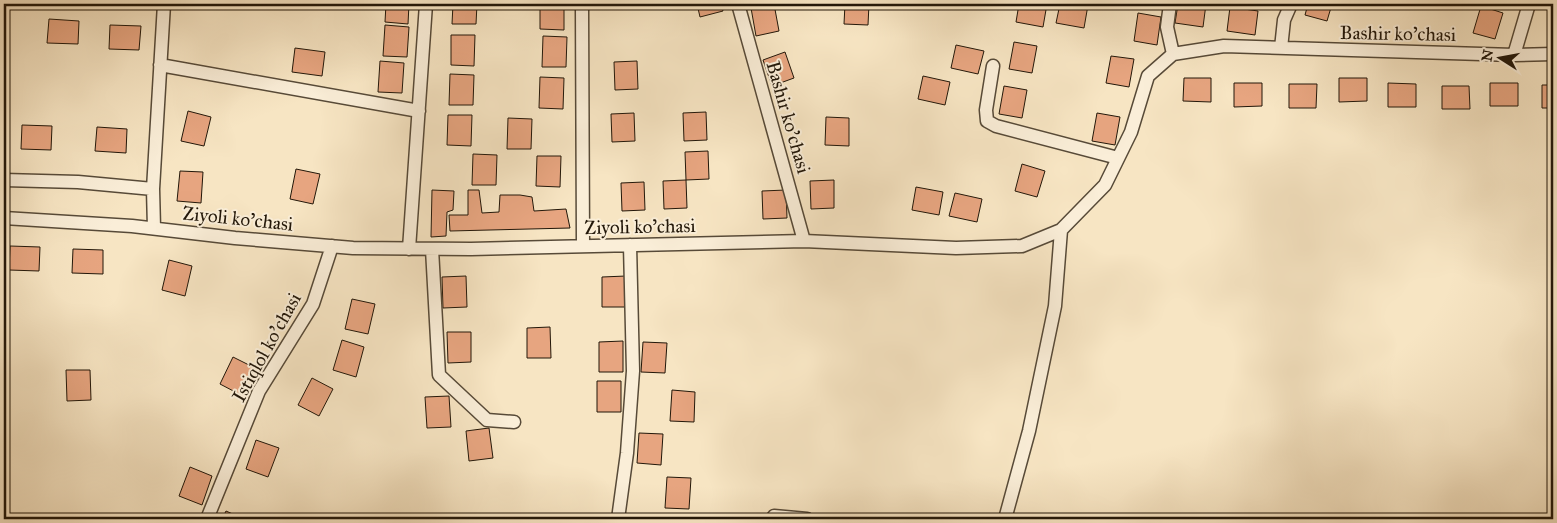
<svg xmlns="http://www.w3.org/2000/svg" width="1557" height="523" font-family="'IM FELL Great Primer',serif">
<rect width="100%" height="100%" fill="#f7e5c3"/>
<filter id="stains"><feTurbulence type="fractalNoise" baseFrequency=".004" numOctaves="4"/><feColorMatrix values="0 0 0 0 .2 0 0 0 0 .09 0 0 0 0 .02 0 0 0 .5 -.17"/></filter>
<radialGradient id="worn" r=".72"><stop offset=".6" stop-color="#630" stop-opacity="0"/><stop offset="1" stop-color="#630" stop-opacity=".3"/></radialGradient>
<path fill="#e7a580" stroke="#221709" d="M386,4H409L408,24L385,22Z
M453,4H477L476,24H452Z
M540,4H564V30L540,29Z
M697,4H721L723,11L700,17Z
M774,4L779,31L756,36L751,8Z
M845,4H869L868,25L844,24Z
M1019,4H1047L1043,27L1016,22Z
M1060,4L1088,5L1084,28L1056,23Z
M1178,4H1206L1203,27L1175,23Z
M1308,4H1332L1327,21L1305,15Z
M1481,6L1503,13L1495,39L1473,33Z
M1230,7L1258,11L1255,35L1227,31Z
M1138,13L1161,17L1157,45L1134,41Z
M4,14H9L7,38H4Z
M49,19L79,21L78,44L47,43Z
M110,25L141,26L139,50L109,49Z
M385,25L409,27L407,57L383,56Z
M451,35H475L474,66L451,65Z
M543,36L567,37L566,67H542Z
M1014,42L1037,46L1032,73L1009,69Z
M956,45L984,51L978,74L951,68Z
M295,48L325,52L322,76L292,72Z
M785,52L794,78L772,86L763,60Z
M1111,56L1134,59L1129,87L1106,83Z
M380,61L404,63L402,93L378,92Z
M637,61L638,89L615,90L614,62Z
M450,74L474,75L473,105H449Z
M923,76L950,82L945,105L918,99Z
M540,77L564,78L563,109L539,108Z
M1184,78H1211V102L1183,101Z
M1339,78H1367V101L1339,102Z
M1234,83H1262V106L1234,107Z
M1388,83L1416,84V107H1388Z
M1490,83H1518V106H1490Z
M1289,84H1317L1316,108H1289Z
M1542,85H1553V108H1542Z
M1004,86L1027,90L1022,118L999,114Z
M1442,86H1469L1470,109H1442Z
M188,111L211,117L204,146L181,141Z
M706,112L707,140L684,141L683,113Z
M634,113L635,141L612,142L611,114Z
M1097,113L1120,117L1115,145L1092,141Z
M448,115H472L471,146L447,145Z
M826,117L849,118V146L825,145Z
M508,118L532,119L531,149H507Z
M22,125L52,126L51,150L21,149Z
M97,127L127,129L126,153L95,151Z
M708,151L709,179L686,180L685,152Z
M473,154L497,155L496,185H472Z
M537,156H561L560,187L536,186Z
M1022,164L1045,171L1037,197L1015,191Z
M296,169L320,174L313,204L290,199Z
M180,171L203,172L201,203L177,201Z
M686,180L687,208L664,209L663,181Z
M834,180V208L811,209L810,181Z
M644,182L645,210L622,211L621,183Z
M916,187L943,192L939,215L912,210Z
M432,190L454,191L453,210L447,212L446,236L431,237Z
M468,190H479L482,213L499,212L500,195H520L532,197L534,211L566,209L570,228L450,231L449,215H468Z
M786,190L787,218L763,219L762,191Z
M955,193L982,199L977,222L949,216Z
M10,246L40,247L39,271L9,270Z
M73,249L103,250V274L72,273Z
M169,260L192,266L185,296L162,290Z
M466,276L467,307L443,308L442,277Z
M626,276V307H602V277Z
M352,299L375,304L368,334L345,329Z
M550,327L551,358H527V328Z
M447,332H471V362L448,363Z
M342,340L364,347L356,377L333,370Z
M623,341V372H599V342Z
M643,342L667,343L665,373L641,372Z
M233,357L255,368L241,395L220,384Z
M66,370H90L91,400L67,401Z
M312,378L333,389L319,416L298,405Z
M597,381H621V412H597Z
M672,390L695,392L694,422L670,421Z
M449,396L451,427L427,428L425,397Z
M489,428L493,458L469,461L466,431Z
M639,433L663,434L661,465L637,463Z
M256,440L279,448L268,477L246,469Z
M4,454H6L7,485H4Z
M190,467L212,476L202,505L179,496Z
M667,477L691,478L689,509L665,508Z
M226,511L244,519H222Z
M173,515L183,519H171Z
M554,515H578V519H554Z"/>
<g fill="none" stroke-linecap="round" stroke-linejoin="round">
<defs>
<path id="street" d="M738,4L804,241
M1170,4L1167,27L1173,54
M582,7L583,246
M1281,48L1284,20L1291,4
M1173,54L1224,46L1514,55L1553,54
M1514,55L1529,4
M160,65L419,111
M993,66L986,110L987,121L996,126L1118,158
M4,180L78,182L153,189
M4,218L132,226L235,238L353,248L471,249L804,241L956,248L1022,246L1061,230L1105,185L1131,132L1148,76L1173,54
M154,228L153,189L164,4
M409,249L426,4
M432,249L439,375L487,420L514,422
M774,516L807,519
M207,519L259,391L313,304L332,246
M618,519L627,453L633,371L630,245
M1005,519L1029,431L1055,306L1061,230"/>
</defs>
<use href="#street" stroke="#574a38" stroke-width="15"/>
<use href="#street" stroke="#faeed8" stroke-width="12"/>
</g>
<g text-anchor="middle" stroke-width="4" stroke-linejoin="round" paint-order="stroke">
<g font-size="19" fill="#221709" stroke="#faeed8">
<text transform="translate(1398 33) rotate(1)" y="7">Bashir ko'chasi</text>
<text transform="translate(789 117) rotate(74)" y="7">Bashir ko'chasi</text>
<text transform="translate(238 218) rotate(6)" y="7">Ziyoli ko'chasi</text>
<text transform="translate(640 226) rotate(-1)" y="7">Ziyoli ko'chasi</text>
<text transform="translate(266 347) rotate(-61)" y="7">Istiqlol ko'chasi</text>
</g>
</g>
<rect width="1557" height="523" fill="none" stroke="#f7e5c3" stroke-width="20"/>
<rect x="5" y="5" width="1547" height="513" fill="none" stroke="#221709" stroke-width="2.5"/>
<rect x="10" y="10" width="1537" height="503" fill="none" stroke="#221709"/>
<g transform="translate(1500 58) rotate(281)" stroke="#faeed8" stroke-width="4" paint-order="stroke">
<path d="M0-4L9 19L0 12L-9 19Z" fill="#221709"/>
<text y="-8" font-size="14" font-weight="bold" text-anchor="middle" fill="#221709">N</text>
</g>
<rect width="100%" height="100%" filter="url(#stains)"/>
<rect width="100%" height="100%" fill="url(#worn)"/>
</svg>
